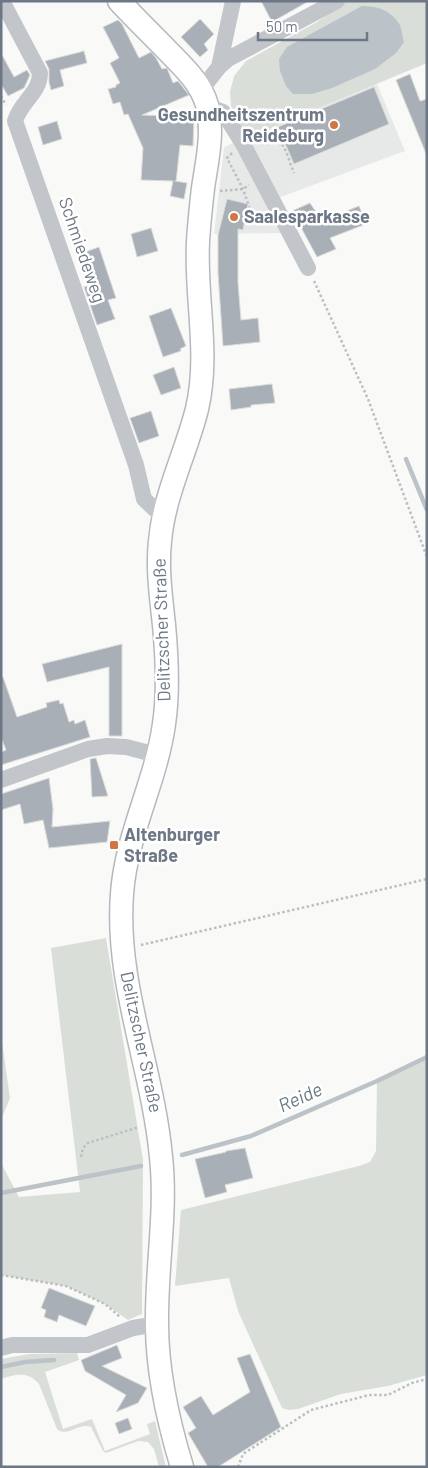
<svg xmlns="http://www.w3.org/2000/svg" width="428" height="1468" font-family="Barlow,sans-serif">
<rect width="100%" height="100%" fill="#f9faf8"/>
<path fill="#e7e9e8" d="M377,84L405,151L275,199L281,233L214,234L224,147Z"/>
<path fill="#d9ded8" d="M347,1H427V63L247,138L237,121L231,106L230,92L234,76L246,61L317,22Z
M106,938L143,1160L142,1314L128,1320L105,1304L66,1286L1,1275V1163L19,1197L80,1192L51,948Z
M1,1035L10,1098L1,1120Z
M427,1057V1375L388,1386L341,1394L298,1409L289,1410L282,1408L238,1311L229,1278L175,1286L181,1210L359,1166L370,1162L376,1151L377,1081Z
M77,1353L79,1360L45,1372L63,1429L92,1419L105,1451L150,1434L147,1424L155,1421L166,1467H159L154,1449L148,1442L138,1441L106,1453L103,1451L91,1427C79,1422 67,1438 57,1429L39,1384C28,1371 16,1374 1,1379V1359L29,1354Z"/>
<path fill="#bbc3c8" d="M362,6C377,6 388,9 398,22C402,27 402,36 404,42L396,53L375,69L332,88L312,94H293L286,86L280,71L279,59L287,47Z"/>
<g fill="none" stroke-linecap="round" stroke-linejoin="round">
<path stroke="#bbc3c8" stroke-width="4.5" d="M406,459L427,510
M182,1155L251,1136L377,1081L427,1057
M1,1193L141,1166
M1,1367L25,1362L54,1360"/>
</g>
<path fill="#a9afb6" stroke="#dbdcda" d="M261,1H309L272,22Z
M200,19L214,34L204,44L208,50L200,57L181,37Z
M118,20L122,24L139,58L151,52L156,58L162,69L167,68L173,83L178,81L189,95L142,115L194,117L193,146L180,145L176,182L175,181L187,183L184,199L170,196L173,181L141,180L143,148L128,114L124,115L120,102L113,104L108,89L116,87V85L120,83L110,63L119,58L103,27Z
M84,51L87,63L60,70L64,86L51,90L49,82V69L45,61Z
M1,53L14,77L27,70L30,75L24,88L8,96L1,84Z
M410,74L420,101L427,99V156L396,80Z
M374,87L389,124L294,164L278,127Z
M57,121L62,139L43,145L38,127Z
M227,199L248,204L243,230L238,229V283L241,320L258,318L260,342L223,346L218,273V235Z
M310,203L322,221L359,206L366,224L330,238L336,249L317,257L292,211Z
M151,228L158,251L137,257L131,234Z
M99,247L116,298L108,300L115,319L97,325L84,287L88,286L77,255Z
M171,308L186,346L180,349L181,351L163,357L149,316Z
M174,367L181,388L161,395L153,375Z
M272,384L275,403L251,405V407L231,410L229,389Z
M151,411L159,436L139,443L130,418Z
M122,644V736H109V667L47,682L42,664Z
M3,677L17,717L47,707L46,703L59,700L60,704L63,703L69,722L74,720L75,724L85,720L90,737L1,765V752L6,750L1,737V678Z
M96,758L108,796L92,797L90,759Z
M49,778L53,809L52,827L110,821L107,842L49,848L43,820L24,824L20,804L1,810V794Z
M245,1148L253,1178L225,1185L227,1192L205,1198L195,1159L226,1152V1151Z
M49,1288L95,1306L86,1326L59,1315L57,1322L44,1317L46,1310L41,1308Z
M117,1345L122,1358L102,1366L147,1388L138,1403L116,1412L126,1395L85,1371L81,1360Z
M250,1354L281,1427L218,1467H208L188,1433L196,1428L183,1407L201,1396L213,1415L250,1392L237,1358Z
M128,1418L132,1429L119,1434L115,1423Z"/>
<g fill="none" stroke-linecap="round" stroke-linejoin="round">
<defs>
<path id="secondary" d="M119,1C133,16 147,30 162,45C179,63 200,80 207,105C214,133 207,161 203,188C201,206 199,224 198,242C195,297 210,354 197,409C186,453 164,495 160,541C157,569 161,597 164,625C167,657 169,691 164,724C156,782 126,835 122,894C115,983 153,1069 161,1157C167,1212 156,1269 157,1324C157,1372 168,1421 182,1467"/>
</defs>
<use href="#secondary" stroke="#b5b8bd" stroke-width="25"/>
<path stroke="#bcbec1" stroke-width="2.5" stroke-dasharray="2.5 2.5" stroke-linecap="butt" d="M1,96L6,105
M256,138C282,126 286,154 294,173
M232,153L227,158L243,189L251,212
M220,191L243,189L249,185
M314,281L368,399L427,557
M141,945L427,879
M81,1157L83,1148L88,1143L139,1127
M1,1275L66,1286L105,1304L120,1317
M238,1467L243,1454L311,1410L369,1395H388L412,1383L427,1379"/>
<path stroke="#c2c5c9" stroke-width="16" d="M2,1L40,73C40,93 21,101 15,121L136,465L144,499L163,517
M219,67L233,1
M201,90L219,67L228,59L337,1
M207,106L223,112L243,144L308,268
M1,780L88,749L107,746L126,747L157,755
M1,1348L12,1345H88L133,1328L157,1324"/>
<use href="#secondary" stroke="#fff" stroke-width="22"/>
</g>
<g fill="#cf7642" stroke="#fff" stroke-width="2">
<circle cx="334" cy="125" r="5"/>
<circle cx="234" cy="217" r="5"/>
<rect x="109" y="840" width="10" height="10" rx="2.5"/>
</g>
<g text-anchor="middle" stroke-width="5" stroke-linejoin="round" paint-order="stroke">
<g font-size="18" font-weight="bold" fill="#6d7785" stroke="#fff" text-anchor="start">
<text x="324" y="121" text-anchor="end">Gesundheitszentrum<tspan x="324" dy="21">Reideburg</tspan></text>
<text x="244" y="223">Saalesparkasse</text>
<text x="124" y="841">Altenburger<tspan x="124" dy="21">Straße</tspan></text>
</g>
<g font-size="18" fill="#6d7785" stroke="#fff">
<text transform="translate(82 250) rotate(71)" y="6">Schmiedeweg</text>
<text transform="translate(162 630) rotate(-92)" y="6">Delitzscher Straße</text>
<text transform="translate(141 1042) rotate(78)" y="6">Delitzscher Straße</text>
</g>
<g font-size="19" font-style="italic" fill="#687780" stroke="#fff">
<text transform="translate(300 1097) rotate(-24)" y="7">Reide</text>
</g>
</g>
<rect width="428" height="1468" fill="none" stroke="#6d7785" stroke-width="5"/>
<path d="M258 32v8h109v-8" fill="none" stroke="#6d7785" stroke-width="2.5"/>
<text x="266" y="32" font-size="15" fill="#6d7785" stroke="#ffffff" stroke-width="4" paint-order="stroke">50 m</text>
</svg>
